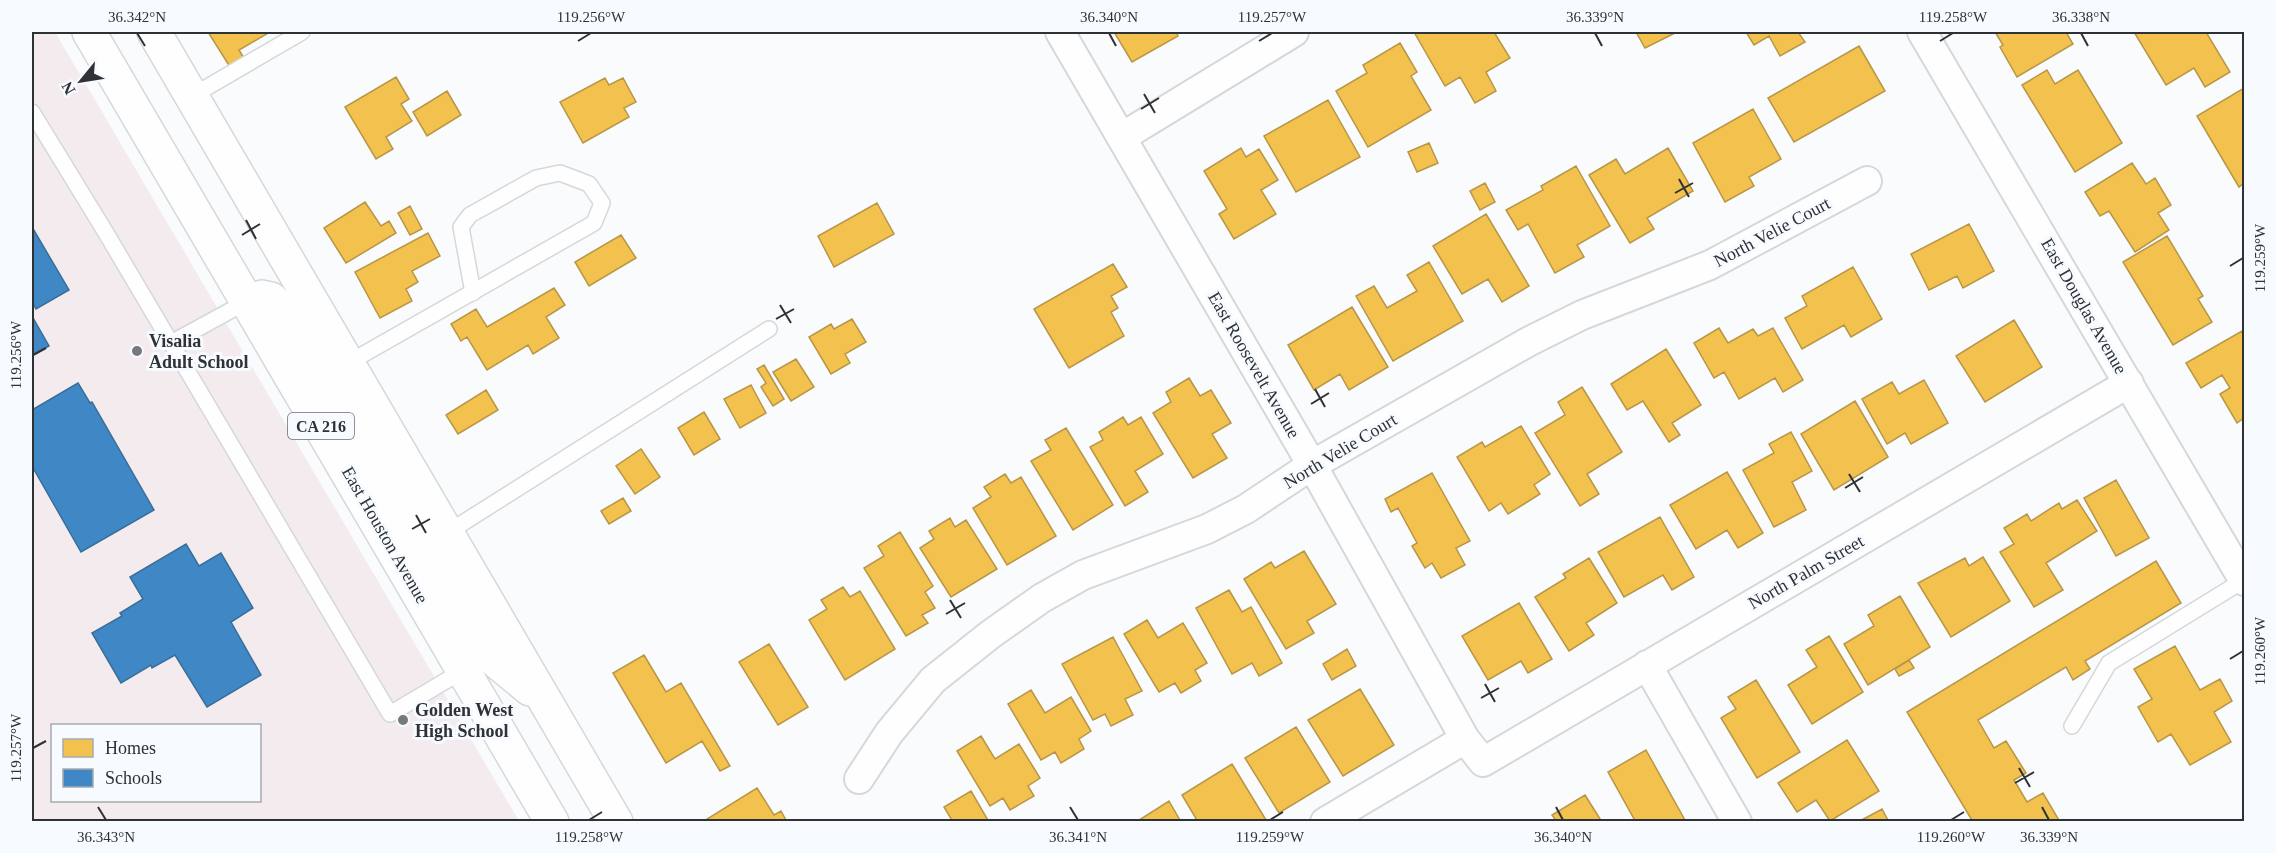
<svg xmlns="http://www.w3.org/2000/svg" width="2276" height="853" font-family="Georgia,serif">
<rect width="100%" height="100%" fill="#f9fbfd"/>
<path fill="#f3ebee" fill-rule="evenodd" d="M32,32H55L519,821H32ZM52,726H260V800H52Z"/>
<path fill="#f2c14e" stroke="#b89646" stroke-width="1.5" d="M208,32H270L239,50L244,58L230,67Z
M1114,32H1176L1178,36L1132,62Z
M1414,32H1494L1510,58L1486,72L1496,91L1475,103L1460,77L1445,86Z
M1636,32H1677L1645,48Z
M1746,32H1798L1805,42L1780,56L1769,36L1754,45Z
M1995,32H2066L2073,44L2017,77L2000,47L2003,45Z
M2134,32H2206L2230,72L2205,87L2194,68L2166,85Z
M1400,43L1417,72L1411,76L1431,110L1368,147L1336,91L1367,73L1363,65Z
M1859,46L1885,91L1794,142L1768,98Z
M2047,70L2055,84L2078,70L2122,143L2075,172L2022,85Z
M396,77L409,99L401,104L412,121L386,137L393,149L376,159L345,107Z
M605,78L609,85L623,78L636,102L624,108L629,117L583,143L560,102Z
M2244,88V183L2239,187L2197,116Z
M447,91L461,115L427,136L413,112Z
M1328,100L1360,157L1296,192L1264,136Z
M1753,109L1781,159L1749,177L1754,186L1725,202L1693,143Z
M1429,143L1438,163L1417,172L1408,152Z
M1241,148L1246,157L1259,149L1278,180L1261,190L1276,214L1234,239L1219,214L1227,209L1204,171Z
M1668,148L1693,191L1647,218L1654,229L1630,243L1589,175L1616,159L1625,174Z
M2132,163L2146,184L2155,178L2171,205L2158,213L2169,230L2135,252L2109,211L2100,216L2085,192Z
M1576,166L1610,226L1577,245L1584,257L1555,273L1528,224L1518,230L1506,210L1543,190L1541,186Z
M1485,183L1495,202L1480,210L1470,191Z
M365,202L381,226L389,221L396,233L346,263L324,228Z
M877,203L894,234L834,267L818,236Z
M410,206L422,229L410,235L398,213Z
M1486,214L1529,286L1502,302L1488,279L1462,294L1433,246Z
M1969,224L1994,271L1963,288L1957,276L1929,290L1911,254Z
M428,233L440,256L412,271L418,282L406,289L412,301L380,318L355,272Z
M621,235L636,258L589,286L575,262Z
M2167,236L2203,296L2198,299L2212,322L2173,345L2123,262Z
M1429,262L1463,321L1393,361L1356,296L1374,286L1387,308L1417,291L1407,275Z
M1113,264L1127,287L1111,296L1118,308L1111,312L1124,336L1069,368L1034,309Z
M1853,267L1882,319L1851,337L1844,325L1802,349L1785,318L1807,306L1802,296Z
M554,288L565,305L546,317L559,338L533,354L528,345L487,370L467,337L461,341L451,324L476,309L487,327Z
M1352,307L1388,367L1349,390L1340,374L1314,390L1288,345Z
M852,319L866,342L845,354L850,363L831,374L809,337L831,324L834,329Z
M2014,320L2042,367L1985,402L1956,356Z
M1719,328L1728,343L1753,329L1758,336L1773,328L1803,380L1783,392L1775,378L1739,399L1724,372L1714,378L1694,343Z
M2242,331L2244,335V418L2237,423L2220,394L2230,388L2222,375L2201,388L2186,363Z
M1666,349L1701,405L1672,423L1680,435L1669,442L1643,401L1627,410L1611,384Z
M796,359L814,387L791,401L773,372Z
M764,365L784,399L773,406L761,387L766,383L757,369Z
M1189,378L1200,396L1211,390L1231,423L1212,434L1227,458L1193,478L1153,413L1171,402L1166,392Z
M1924,380L1948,423L1911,444L1905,433L1887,444L1862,399L1892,382L1899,394Z
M751,385L766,413L740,428L724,399Z
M1582,387L1622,452L1587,474L1599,494L1580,506L1535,433L1565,415L1558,402Z
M486,390L498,410L458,434L446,415Z
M1855,401L1888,457L1834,490L1801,434Z
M704,412L720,439L694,455L678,428Z
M1123,417L1128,425L1141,417L1163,454L1135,471L1148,492L1125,506L1090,447L1103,440L1099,432Z
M1521,426L1550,474L1534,485L1540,494L1508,514L1501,503L1489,511L1457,457L1482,442L1485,447Z
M1066,428L1113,505L1073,530L1031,461L1051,450L1045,440Z
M1791,432L1812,471L1792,482L1806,510L1774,527L1743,470L1774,453L1769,444Z
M641,449L660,477L635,494L616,466Z
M1727,472L1763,533L1738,548L1727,530L1696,549L1670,505Z
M1432,473L1470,541L1456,548L1465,565L1441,578L1432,563L1425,568L1412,546L1417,543L1398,508L1391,512L1385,499Z
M1005,474L1011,483L1021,477L1056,536L1007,565L973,508L991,497L984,487Z
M2116,480L2149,538L2116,556L2084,498Z
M623,498L631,511L609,524L601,511Z
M2077,500L2097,531L2046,563L2063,590L2034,607L2000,552L2014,544L2004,528L2027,514L2031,521L2059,503L2062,509Z
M1660,517L1694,577L1672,590L1663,575L1624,597L1598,552Z
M950,518L955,527L966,520L997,569L951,597L920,548L934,539L929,531Z
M900,532L933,586L925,592L935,608L922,615L928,623L906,636L864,568L884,556L878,546Z
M1304,551L1336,604L1307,621L1314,633L1286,649L1244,579L1271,562L1275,568Z
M1983,557L2010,601L1951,637L1918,583L1965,558L1969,566Z
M1589,558L1617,603L1586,623L1594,635L1569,651L1535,597L1566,578L1563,574Z
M2156,561L2181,603L2085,661L2090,669L2073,680L2066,667L1978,720L1994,748L2006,741L2026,773L2014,780L2027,802L2043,793L2060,822H1973L1907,712Z
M843,587L850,597L860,591L895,649L845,680L809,620L827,609L821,600Z
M1229,590L1242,612L1251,607L1282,663L1259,676L1252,663L1232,674L1196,608Z
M1900,596L1930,647L1868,685L1844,644L1874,626L1868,615Z
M1519,603L1552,659L1528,673L1521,661L1488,680L1462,636Z
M1147,620L1158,638L1183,623L1207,663L1195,670L1201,681L1181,693L1175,683L1159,692L1124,634Z
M1829,636L1863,692L1812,724L1788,685L1817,667L1806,650Z
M1113,637L1142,691L1125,699L1133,715L1111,726L1105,714L1093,720L1062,664Z
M769,644L808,707L778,725L739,662Z
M2175,646L2200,690L2220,679L2232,701L2214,712L2231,742L2190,765L2171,734L2158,742L2138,707L2152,699L2134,669Z
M1347,649L1356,666L1332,680L1323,664Z
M644,655L666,692L681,683L730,766L720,771L702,741L666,763L613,673Z
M1909,660L1914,668L1899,676L1895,669Z
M1756,680L1800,752L1757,778L1721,718L1736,709L1728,697Z
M1360,689L1394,745L1343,776L1308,720Z
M1031,690L1045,713L1071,697L1091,731L1079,739L1084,749L1061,763L1055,752L1041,760L1008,704Z
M1296,727L1330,782L1279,813L1245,758Z
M981,736L995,759L1019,744L1040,778L1028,786L1034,796L1010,810L1003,798L990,806L957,751Z
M1847,740L1879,791L1830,821L1816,800L1797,812L1778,783Z
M1646,750L1686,822L1630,821L1634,819L1608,772Z
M1232,764L1266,820L1264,822H1198L1182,795Z
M757,788L774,815L781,811L787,822H708L707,819Z
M971,791L989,822H953L944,807Z
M1585,795L1602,822H1557L1552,815Z
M1169,801L1181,822H1136Z
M1882,809L1889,822H1858Z"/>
<path fill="#3f88c5" stroke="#3a6e9a" stroke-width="1.5" d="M32,227L69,290L36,309L32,302Z
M32,316L49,346L32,356Z
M78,383L90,403L92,402L154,510L81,552L32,466V410Z
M186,544L199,566L221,553L253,608L231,622L261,675L207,707L175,655L152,668L151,665L121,683L92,633L122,616L120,613L143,599L130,577Z"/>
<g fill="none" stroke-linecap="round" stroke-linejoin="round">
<defs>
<path id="lane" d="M192,96L302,32
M32,112L106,233L390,714L464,670
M171,343L248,301
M348,363L594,223L602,203L589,184L560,173L536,178L470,215L461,227L473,293
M447,533L769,329
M2072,726L2109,663L2244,580"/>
<path id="street" d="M1060,32L1312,465L1465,739L1483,762L2129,383
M1922,32L2244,581
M1122,137L1294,32
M1647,665L1737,822
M859,779L889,733L933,680L991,634L1042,598L1083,575L1207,529L1246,509L1312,465L1528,342L1582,315L1710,265L1867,181
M1325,822L1465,739"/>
<path id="primary" d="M89,32L552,822
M154,32L616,822
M248,301L262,297L271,299L294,324L484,651L530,689"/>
</defs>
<use href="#lane" stroke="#d5d8da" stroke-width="18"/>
<use href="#street" stroke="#d5d8da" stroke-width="32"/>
<use href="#primary" stroke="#d5d8da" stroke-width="36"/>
<use href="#lane" stroke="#fefeff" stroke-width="15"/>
<use href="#street" stroke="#fefeff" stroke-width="28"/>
<use href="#primary" stroke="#fefeff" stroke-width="33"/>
</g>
<path fill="none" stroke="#2f3235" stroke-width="2" d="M137,33L145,46M1109,33L1116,46M1595,33L1602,46M2081,33L2088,46M578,41L591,33M1259,41L1272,33M1940,41L1953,33M1144,94L1155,113M1141,109L1159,98M1679,179L1689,197M1675,193L1693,183M246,220L256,239M242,235L260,224M2230,266L2243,258M780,305L791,323M776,319L794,309M33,355L46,348M1315,389L1325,407M1311,404L1329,393M1849,474L1860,492M1845,488L1863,477M416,515L426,533M412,529L430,519M950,600L961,618M946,614L965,603M2230,659L2243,651M1485,684L1495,702M1481,698L1499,688M33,748L46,741M2019,768L2030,787M2015,783L2034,772M98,807L106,820M1070,807L1078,820M1556,807L1563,820M2042,807L2049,820M589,820L602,812M1270,820L1283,812M1951,820L1964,812"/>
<g fill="#76787b" stroke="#f7fbff" stroke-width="2">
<circle cx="137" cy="351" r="6"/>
<circle cx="403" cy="720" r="6"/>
</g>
<g text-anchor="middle" stroke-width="6" stroke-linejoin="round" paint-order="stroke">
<rect fill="#f7fbff" stroke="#6b6e72" stroke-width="1.5" x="288" y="413" width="66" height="26" rx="4.5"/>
<g font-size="16" font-weight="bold" fill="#2f3235">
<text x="321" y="432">CA 216</text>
</g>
<g font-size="18" fill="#2f3235" stroke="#f7fbff">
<text transform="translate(1772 232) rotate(-28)" y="6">North Velie Court</text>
<text transform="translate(2084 306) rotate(60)" y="6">East Douglas Avenue</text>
<text transform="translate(1254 365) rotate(60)" y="6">East Roosevelt Avenue</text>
<text transform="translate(1340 451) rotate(-31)" y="6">North Velie Court</text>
<text transform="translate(385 535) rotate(60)" y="6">East Houston Avenue</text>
<text transform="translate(1806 572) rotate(-30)" y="6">North Palm Street</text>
</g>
<g font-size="18" font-weight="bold" fill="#2f3235" stroke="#f7fbff" text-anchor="start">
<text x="149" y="347">Visalia<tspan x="149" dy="21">Adult School</tspan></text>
<text x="415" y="716">Golden West<tspan x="415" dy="21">High School</tspan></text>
</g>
</g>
<rect width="2276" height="853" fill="none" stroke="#f7fbff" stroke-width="66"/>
<rect x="51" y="724" width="210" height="78" fill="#f7fbff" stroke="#a7abae" stroke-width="1.5"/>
<rect x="63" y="739" width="30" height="18" fill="#f2c14e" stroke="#a7abae" stroke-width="1.5"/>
<text x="105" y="754" font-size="18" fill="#2f3235">Homes</text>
<rect x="63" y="769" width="30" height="18" fill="#3f88c5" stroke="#a7abae" stroke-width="1.5"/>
<text x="105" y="784" font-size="18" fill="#2f3235">Schools</text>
<g transform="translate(81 81) rotate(240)" stroke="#f7fbff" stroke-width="4.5" paint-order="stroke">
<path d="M0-4.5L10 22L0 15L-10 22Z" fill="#2f3235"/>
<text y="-9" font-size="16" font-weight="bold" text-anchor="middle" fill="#2f3235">N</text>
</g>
<rect x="33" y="33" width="2210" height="787" fill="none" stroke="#2f3235" stroke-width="2"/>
<g font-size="15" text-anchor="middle" fill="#2f3235">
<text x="137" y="22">36.342°N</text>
<text x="591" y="22">119.256°W</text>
<text x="1109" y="22">36.340°N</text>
<text x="1272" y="22">119.257°W</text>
<text x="1595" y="22">36.339°N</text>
<text x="1953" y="22">119.258°W</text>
<text x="2081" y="22">36.338°N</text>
<text transform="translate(2260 258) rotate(-90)" y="5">119.259°W</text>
<text transform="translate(16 355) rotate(-90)" y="5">119.256°W</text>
<text transform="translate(2260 651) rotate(-90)" y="5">119.260°W</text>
<text transform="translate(16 748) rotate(-90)" y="5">119.257°W</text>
<text x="106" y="842">36.343°N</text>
<text x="589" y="842">119.258°W</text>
<text x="1078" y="842">36.341°N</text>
<text x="1270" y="842">119.259°W</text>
<text x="1563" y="842">36.340°N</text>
<text x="1951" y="842">119.260°W</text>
<text x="2049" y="842">36.339°N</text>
</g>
</svg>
